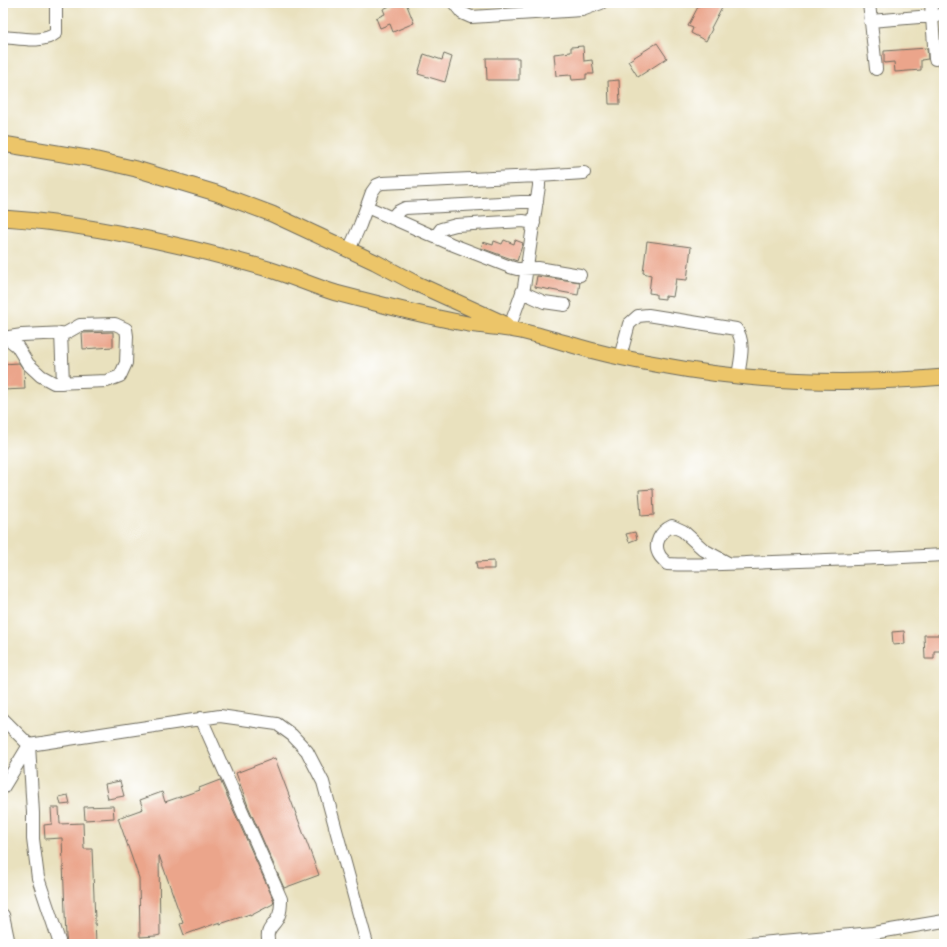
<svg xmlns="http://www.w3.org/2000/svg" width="947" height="947" font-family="'Indie Flower',sans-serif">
<rect width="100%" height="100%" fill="#fff"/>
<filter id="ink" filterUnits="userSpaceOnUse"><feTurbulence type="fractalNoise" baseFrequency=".025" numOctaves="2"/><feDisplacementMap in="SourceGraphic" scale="8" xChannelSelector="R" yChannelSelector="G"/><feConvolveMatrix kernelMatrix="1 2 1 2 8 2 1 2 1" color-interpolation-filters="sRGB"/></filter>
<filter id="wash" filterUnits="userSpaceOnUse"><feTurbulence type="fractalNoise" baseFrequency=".012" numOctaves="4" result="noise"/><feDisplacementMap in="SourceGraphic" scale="16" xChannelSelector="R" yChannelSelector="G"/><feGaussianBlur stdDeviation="0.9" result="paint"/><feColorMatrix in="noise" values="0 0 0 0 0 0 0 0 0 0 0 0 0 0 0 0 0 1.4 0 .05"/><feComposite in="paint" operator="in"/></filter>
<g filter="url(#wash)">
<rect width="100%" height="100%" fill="#e9e1be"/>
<g id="blocks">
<path fill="#eba58b" d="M397,3H406L414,23L393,32L390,24L380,28L376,18L385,14L383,9Z
M700,3H724L711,28L712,29L706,41L691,33L693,28L688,26Z
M657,43L667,58L638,77L628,61Z
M583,46L584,61L592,60L594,74H586V79L572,80L571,75L556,76L554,54L571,52V47Z
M927,48L928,59L921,60V70L895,72L894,62L884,63V51Z
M424,54L442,60L444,54L452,57L445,82L418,74Z
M486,58H519V80H487Z
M619,80L620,104H609L608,81Z
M504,240L514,244L515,240L523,243L517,261L481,248L483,242L493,245L494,241L502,244Z
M647,241L691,247L687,280L676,279L673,297L665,296V299L656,298V294L649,293L651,275L643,273Z
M537,276L580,282L578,295L535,287Z
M113,332V347L83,349L82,333Z
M19,363L24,370L25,389L3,390V364Z
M653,489L654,515L641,516L639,490Z
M635,532L637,539L629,542L626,534Z
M494,561V569H477L476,562Z
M904,631L905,644L893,645L892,632Z
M924,635H940L941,651H934V659H925Z
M275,758L319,875L284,888L248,806L236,773Z
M220,780L274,901L273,904L250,916V914L220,924V922L184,935L180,924L183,923L159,855L160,935L156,936L140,937L139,878L118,818L143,809L140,800L162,792L165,802L200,790L199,788Z
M120,781L124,796L108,799L105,784Z
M68,795L70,804L61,805L59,797Z
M113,806L114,818L85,820L84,807Z
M51,808H59L60,824L83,823L84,849H92L96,944H67L66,937L62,838L45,839L44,825L52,824Z"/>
</g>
</g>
<g filter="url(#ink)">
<use href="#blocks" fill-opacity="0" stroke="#6e6b5e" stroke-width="1"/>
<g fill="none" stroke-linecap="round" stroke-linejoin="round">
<defs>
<path id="minor" d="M454,3L462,13L471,17L582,10L601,3
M869,3L876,69
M931,3L935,59
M870,21L944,15
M3,37C19,38 43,44 56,33V3
M367,207L451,244L510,267L517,269L538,268L580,275
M392,218L397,212L405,208L521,202H537
M435,237L441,229L456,225L523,221L534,223
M349,250L360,225L372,192L377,185L382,183L539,176
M522,292L544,302L565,305
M510,326L524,287L539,186V176L584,173
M61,333L63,383
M3,338L22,335L66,333L80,325L115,324L126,329L127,336L126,363L120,376L107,381L54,383L41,376L28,364L17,346L7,338
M620,357L629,324L638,316L648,315L736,329C746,342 740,362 738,376
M728,563L704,550L683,531L672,526C661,531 652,544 660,556C662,559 665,561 667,564C702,566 738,563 773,562C830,560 887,558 944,555
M201,718L281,899C281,905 281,910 279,915C275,927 264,927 269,944
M3,719L29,745L33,813V839L38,878L60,944
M29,745L220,716L277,724L292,735L307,751L323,782L367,944
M3,788L29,745
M3,915L9,944
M749,944L873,933L944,921"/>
<path id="major" d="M3,144L93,159L136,169L216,193L272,214L375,262L415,283L505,324
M3,218C93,224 181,244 268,269C291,276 313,286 336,293C378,304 420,315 463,323C483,327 505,327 525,332C547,337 568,344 590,350C613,356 637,361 661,365C755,383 849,385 944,377"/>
</defs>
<use href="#minor" stroke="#6e6b5e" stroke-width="14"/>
<use href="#major" stroke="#6e6b5e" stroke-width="17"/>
<use href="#minor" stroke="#fff" stroke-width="12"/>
<use href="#major" stroke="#ecc569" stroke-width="15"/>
</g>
</g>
<rect width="947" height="947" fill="none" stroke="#fff" stroke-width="16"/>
</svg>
